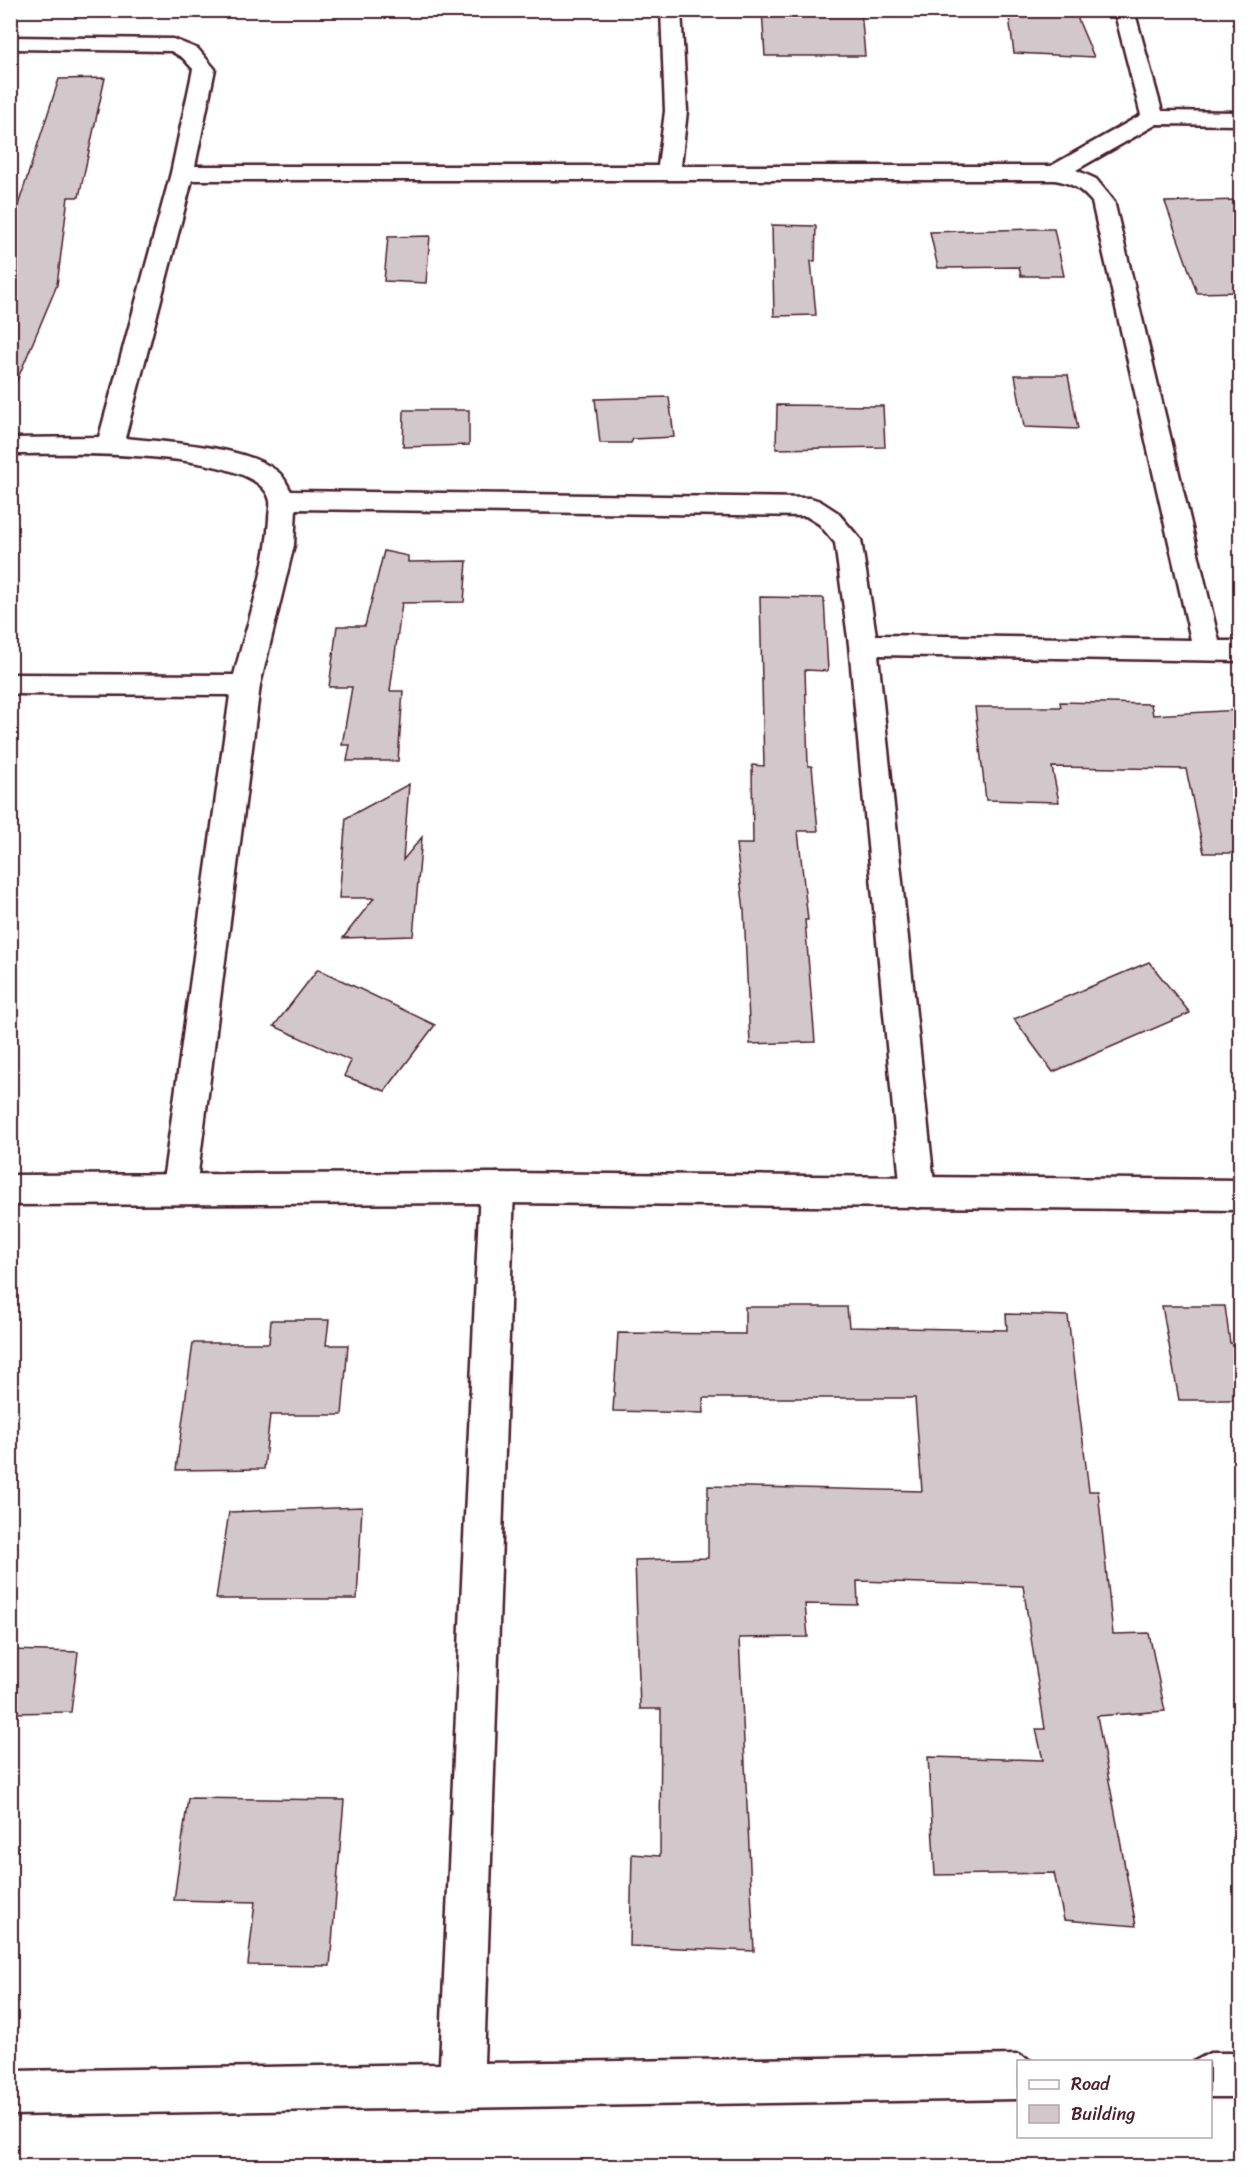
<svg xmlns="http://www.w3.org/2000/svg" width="1251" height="2177" font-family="Sriracha,sans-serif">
<rect width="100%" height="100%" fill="#fff"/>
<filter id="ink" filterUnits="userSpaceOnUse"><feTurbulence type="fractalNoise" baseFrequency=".0167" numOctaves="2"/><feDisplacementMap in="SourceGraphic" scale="12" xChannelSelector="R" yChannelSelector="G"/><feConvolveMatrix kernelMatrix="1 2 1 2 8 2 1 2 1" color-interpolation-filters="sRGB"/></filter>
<g filter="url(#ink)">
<path fill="#d2c7cb" stroke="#4a1f2b" stroke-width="1.5" d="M762,10H861L865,56H765Z
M1008,10H1074L1094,57L1014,53Z
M105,78L79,197H68L57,285L10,397V230L59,79Z
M1240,200V292L1197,293L1165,202Z
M772,225L816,226L815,261H811L816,315L774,316Z
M1033,229H1054L1064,276H1021L1019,267L938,268L930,232Z
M430,236L426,283L384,281L388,237Z
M1015,375H1068L1078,429L1024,427Z
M669,397L674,437L633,439L631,443H600L595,399Z
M777,405L883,406L885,447L776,449Z
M404,410H469V445L403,447Z
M384,551L408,556V562L467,561L464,602L402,603L390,691H403L398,761H347L350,745H342L352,687H329L337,626H365Z
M760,597L824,598L828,671L805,670L808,766H812L818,831H798L808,920H805L815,1042L750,1044L744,910L736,844H753L752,765L764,766Z
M1060,702L1151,704L1153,715L1240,710V853H1204L1186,769L1052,767L1059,802L986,800L975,707H1061Z
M409,784L403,860L422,837L413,936L343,938L374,898H339L346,818Z
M1149,962L1190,1013L1053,1072L1014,1019Z
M318,969L435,1025L385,1091L344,1076L351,1061L274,1026Z
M1162,1306H1225L1230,1343L1240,1344V1400H1179Z
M745,1307H847L849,1327L1007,1330L1006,1314L1068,1316L1089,1491H1098L1113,1634L1149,1633L1165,1711L1097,1716L1136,1926L1064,1920L1054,1873L935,1875L928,1757L1043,1760L1036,1729H1045L1023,1586L857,1581L858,1605L805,1604L808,1637L739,1638L754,1951L630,1946L632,1854L660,1856L661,1709H640L635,1560L708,1558V1486L922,1491L915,1398H703L704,1413L613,1411L618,1333L745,1334Z
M271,1320H329L326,1345H348L342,1415H270L264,1469L176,1470L193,1343H269Z
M362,1507L357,1599H216L229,1512Z
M10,1650L78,1652L71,1712L10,1713Z
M188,1798L344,1800L330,1966L248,1965L255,1902L174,1900Z"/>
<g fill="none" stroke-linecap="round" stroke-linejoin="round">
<defs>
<path id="street" d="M661,10H681L687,111L681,166H1051L1141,115L1114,10H1134L1162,111L1240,112V125L1157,124L1076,170L1096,179L1114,201L1219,641H1240V661L878,655L935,1193L930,1204L918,1208L906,1204L901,1193L849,645L835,543L819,524L806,516L296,509L294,545L260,685L196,1189L191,1200L179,1204L167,1200L162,1189L230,695L10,694V674L234,675C247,624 266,571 269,519C269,513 271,506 270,501C260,447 55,454 10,454V438L99,437L171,173L193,69L183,58L171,51L10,49V37L173,39L198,49L215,69L195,166H658L665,111ZM192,180H1055C1072,183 1081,189 1092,202L1191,640L876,635L861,540L837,512L820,501L811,498L291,491C287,485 284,476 278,472C245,445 167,443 125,438Z
M497,1173L509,1177L514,1188L484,2063L1018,2055L1034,2062H1018V2099L10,2115V2071L440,2064L480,1188L485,1177Z
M1210,2053H1240V2097H1210V2062H1193Z"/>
<path id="secondary" d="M497,1173L1240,1180V1210L497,1203L10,1205V1175Z"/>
</defs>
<use href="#street" stroke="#4a1f2b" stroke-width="5"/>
<use href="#secondary" stroke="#4a1f2b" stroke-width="5"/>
<use href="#street" fill="#fff" fill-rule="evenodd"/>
<use href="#secondary" fill="#fff" fill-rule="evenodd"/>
</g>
</g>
<rect width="1251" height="2177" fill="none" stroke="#fff" stroke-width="36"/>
<rect x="18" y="18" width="1215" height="2141" fill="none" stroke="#4a1f2b" stroke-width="2" filter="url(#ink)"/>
<rect x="1017" y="2060" width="195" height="78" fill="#ffffff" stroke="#b7a5aa" stroke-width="1.5"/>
<rect x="1029" y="2080" width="30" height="9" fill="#ffffff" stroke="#b7a5aa" stroke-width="1.5"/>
<text x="1071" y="2090" font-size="18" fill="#4a1f2b">Road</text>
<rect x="1029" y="2105" width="30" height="18" fill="#d2c7cb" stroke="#b7a5aa" stroke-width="1.5"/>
<text x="1071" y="2120" font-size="18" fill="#4a1f2b">Building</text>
</svg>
